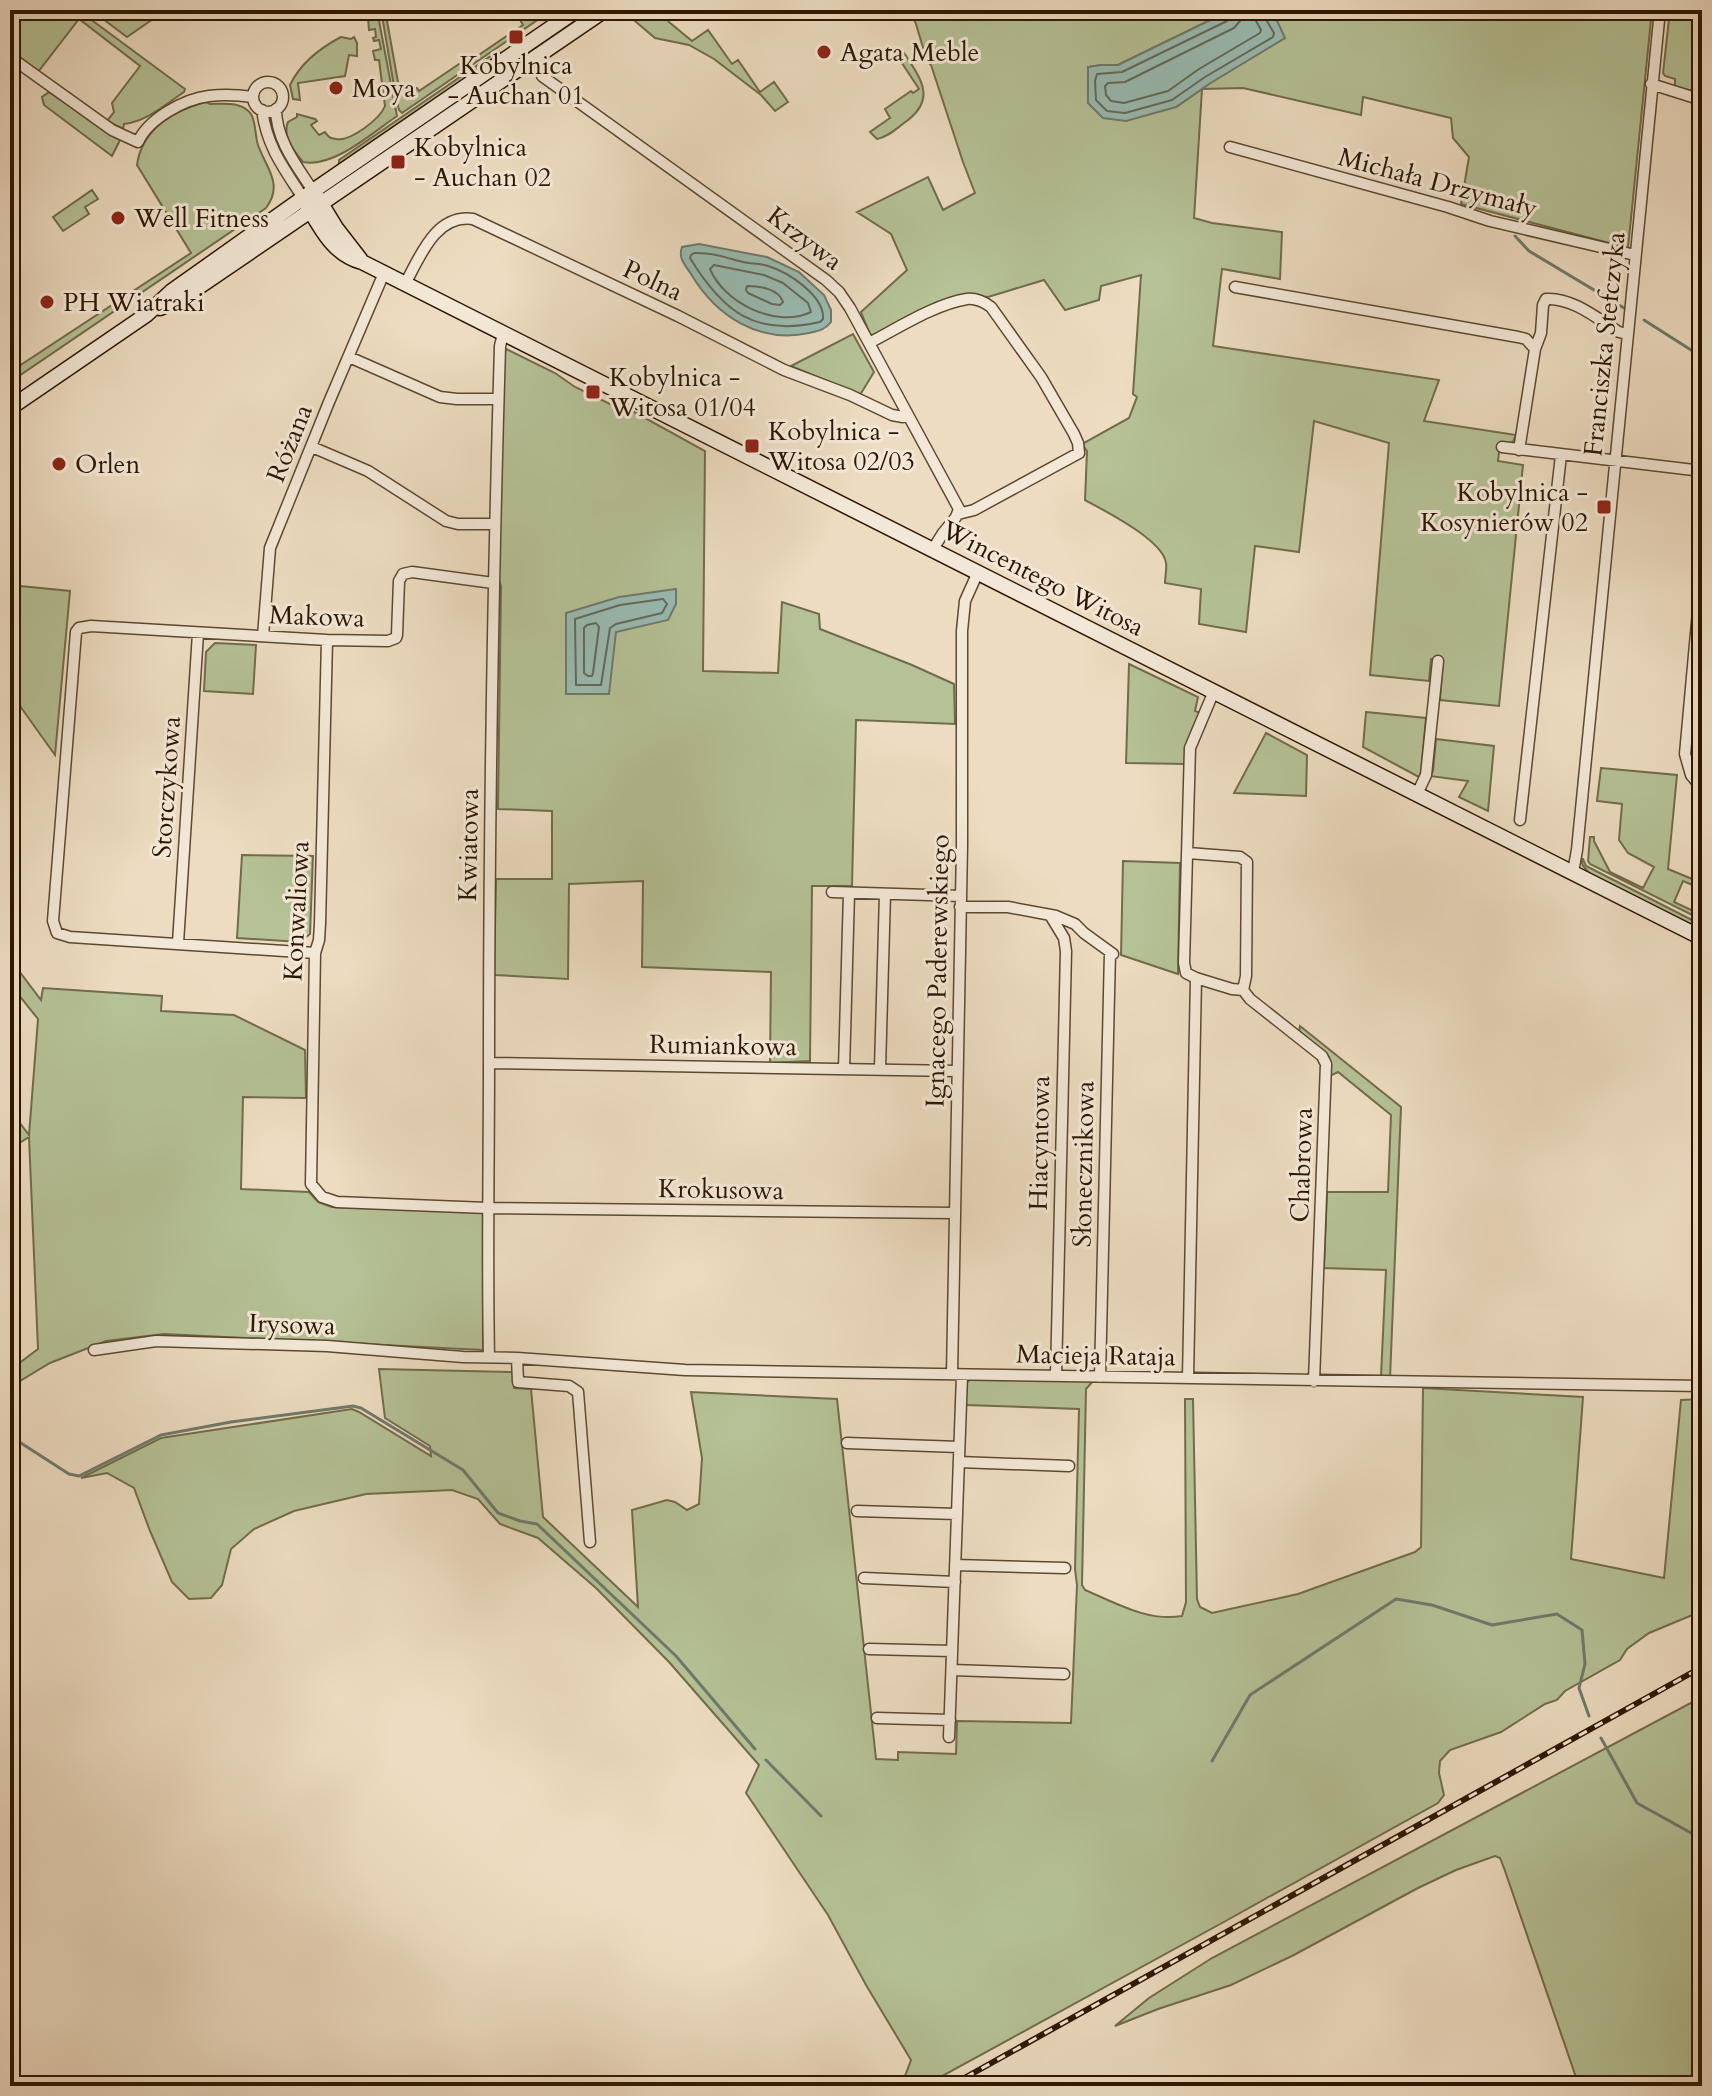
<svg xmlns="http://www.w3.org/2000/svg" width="1712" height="2096" font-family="Cardo,serif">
<rect width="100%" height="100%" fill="#eddcc1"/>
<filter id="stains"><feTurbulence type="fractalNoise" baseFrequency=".0025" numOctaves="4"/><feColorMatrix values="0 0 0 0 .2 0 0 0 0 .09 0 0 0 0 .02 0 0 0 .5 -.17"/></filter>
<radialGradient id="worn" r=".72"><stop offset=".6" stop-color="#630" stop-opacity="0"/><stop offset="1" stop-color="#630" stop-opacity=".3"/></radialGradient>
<path fill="#b5c196" stroke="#716c4b" stroke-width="2" d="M10,10H78L185,89L184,92C166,104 146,122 124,124L123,129L107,121L114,112L112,103L140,66L79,19L38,72L10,49Z
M91,10H166L127,37Z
M377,10L397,116C372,133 334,168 303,162C294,151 282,136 288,122L297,117V114L315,119L317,121L311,125L319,135L325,132C329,137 329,138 336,139C350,142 380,119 385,106L379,60H375L373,51L381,49L379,40L374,41L373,38L376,37L375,29L369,30L368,18L372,11Z
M381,10H385L398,82L407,89L417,88L419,91L459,64L464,65L523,25L519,18L523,15L524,10H552L402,113L399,110L396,98Z
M622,10H660L669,22L692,41L708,30L732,64L738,60L760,92L774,82L788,102L775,111L761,95L714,59L689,45L655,38Z
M910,10H1231L1118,65H1101L1088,67V103L1176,107L1209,84L1274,14L1263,10H1652L1628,248L1461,204L1469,157L1453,138L1451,118L1363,97L1361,115L1243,88L1202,89L1194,218L1212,223L1282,232L1280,279L1222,269L1213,346L1439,380L1424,421L1516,435L1513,442L1509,444H1500L1498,461L1523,465L1499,706L1440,700L1443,660L1431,659L1429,681L1370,675L1389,443L1314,421L1299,552L1255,546L1246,632L1199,624L1201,589L1165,583C1165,577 1167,569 1166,563C1163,540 1105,511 1085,500L1087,451L1082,444L1129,418L1137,397L1133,394L1141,275L1101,286L1099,300L1065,310L1044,280L988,297L970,295L871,337L861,312L907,270L891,234L857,212L928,177L943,210L975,193L963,162L931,65L927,61L916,24Z
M1670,10H1702V93L1675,87V79L1665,76L1663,73Z
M341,37L351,39L354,37L357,43V56L349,55L345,76L298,83L300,100L293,99L290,85C300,64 320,48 341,37Z
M498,51L502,54L460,87L421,108L339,164V160Z
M904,53C922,80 937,100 904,123C896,129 888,137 877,139L870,132L890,118L885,109L911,91L913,93L919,89L898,57Z
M49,92L120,140L112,156L44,105L42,97Z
M206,102L210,104C224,104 242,101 251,114C256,122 255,136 258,145C266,168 284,184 266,208L10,382V372L191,253L137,165C142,129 173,111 206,102Z
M92,190L98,199L85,207L89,214L63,231L53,217Z
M853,334L874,372L860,395L791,366Z
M506,349L555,373L575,387L612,405L627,408L705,451L703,671L778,673L782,602L819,614L820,629L912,665L954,684L955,724L856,720L852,886H812L810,1061L770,1063L771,972L642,967L643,881L569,884L568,979L494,975L496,879H552V811L498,809L501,586L498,577L503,358Z
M10,585L70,591L55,755L10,692Z
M215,643L256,645L253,694L204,691L206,652Z
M1129,664L1198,697L1195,711L1200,713L1187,744L1186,764L1126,763Z
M1366,712L1426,718L1421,772L1419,777L1363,747Z
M1266,733L1307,755L1306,796L1234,793Z
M1436,739L1494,746L1488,811L1459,797L1468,781L1430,776L1433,771Z
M1601,768L1677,775L1668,869L1702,883V889L1683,881L1674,902L1702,915V920L1590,864L1588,861L1590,837H1594V841L1610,872L1643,888L1654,867L1628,853L1619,840L1622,804L1597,801Z
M242,855L313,856L310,934L300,942L237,938Z
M1581,859H1583L1586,866L1700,924L1698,930L1592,876L1583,866Z
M1123,861L1180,863L1178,974L1121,955Z
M10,959L41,1000L43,988L162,996L161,1011L234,1015L305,1050L306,1098L243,1097L241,1189L309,1192L318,1202L332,1207L483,1212V1350L164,1334L106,1341L50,1363L10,1387V1370L38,1349L29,1137L10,1149V1110L29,1135L38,1019L10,984Z
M1300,1026L1401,1107L1390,1379L1381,1376L1386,1270L1324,1268L1327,1192H1388L1391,1115L1338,1072L1330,1076L1329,1057L1299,1032Z
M379,1369L513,1372L514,1388L531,1389L543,1517L638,1607L632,1510L667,1500L675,1502L687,1510L699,1504L702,1458L691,1392L837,1399L876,1759L898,1760V1752L956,1754L957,1721L1071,1723L1077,1585L1075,1569L1079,1409L965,1405L967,1382L973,1378L1094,1380L1086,1389L1082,1585L1085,1590C1116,1603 1148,1622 1182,1616L1186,1602L1185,1399H1193L1197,1599L1200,1607L1212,1613L1298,1594L1415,1552L1421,1547L1423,1388L1583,1397L1571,1559L1664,1578L1681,1400L1702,1399V1611L1649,1633L1627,1649L1620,1660L1565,1691L1557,1700L1545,1704L1501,1732L1450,1750L1440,1761L1439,1773L1444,1795L1438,1803L1222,1923L924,2086H888L905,2076L911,2060L866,1985L828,1915L746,1793L759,1765L669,1662L596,1588L538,1538L500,1524L478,1499L452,1490L366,1494L294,1511L254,1529L231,1549L222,1585L211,1598L189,1599L172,1582L150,1531L134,1488L107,1473L81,1478L161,1438L352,1409L359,1412L431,1456L430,1446L385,1418Z
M1702,1697V2086H1579L1504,1868L1500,1858L1495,1856L1456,1870L1418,1888L1292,1956L1231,1985L1158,2009L1115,2026L1149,1998L1212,1958Z"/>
<path fill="#99bcb3" stroke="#6e7a6b" stroke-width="2" d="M1231,10H1263L1274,14L1285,38L1209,84L1176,107L1126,121L1103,118L1088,103V67L1101,65H1118Z
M699,244L767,257L799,272L824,295L831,310V322C825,330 818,331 809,333C759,344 716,316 691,274C685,265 678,258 682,247Z
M676,589V604L668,620L616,632L609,694H566V613L619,597Z"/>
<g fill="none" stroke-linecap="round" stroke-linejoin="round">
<path stroke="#63695a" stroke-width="2" d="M1232,10L1231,17L1227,21L1122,72L1097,74L1095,81L1096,100L1107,111L1125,113L1172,100L1205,77L1273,37L1274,33L1264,16V10
M1242,10L1240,21L1234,28L1125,82L1108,83L1105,86L1106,95L1111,101L1124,103L1168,91L1199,69L1260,33L1261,30L1255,19L1254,10
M694,253C711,252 727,258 743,262C751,264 760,263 768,266C788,272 825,296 823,319L820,322C755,337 723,312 690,258L691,255Z
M714,265L764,275L783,283L808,303L811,312C777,329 724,303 710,269Z
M747,286C760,286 779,289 783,302L780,305L772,304L748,293L746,290Z
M663,599L667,604L662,613L616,624L610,628L601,685H576L575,619L620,605Z
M596,623L599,627L593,673L592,676H588L584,673V628L587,625Z"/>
<path stroke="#6e7a6b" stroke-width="3" d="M1515,236L1529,251L1624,308
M1644,320L1702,357
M10,1436L69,1474L79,1476L161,1435L231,1422L353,1406L361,1408L463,1470L498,1513L520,1521L537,1524L676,1656L755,1749
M1601,1738L1637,1803L1702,1839
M766,1760L821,1816
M1212,1761L1250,1695L1396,1599L1432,1605L1492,1625L1557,1614L1582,1630L1585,1664L1579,1688L1589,1716"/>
<defs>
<path id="street" d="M10,57L112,130L138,142C148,119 184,99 209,96C224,94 239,95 253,97
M542,76L826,280L839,292L850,308L959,509L956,517L943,533L933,549
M253 97a15 15 0 1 1 30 0a15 15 0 1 1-30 0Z
M1651,84L1702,100
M276,109C276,140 297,166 313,191
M262,110C267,147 283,167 303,198
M1230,147L1448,207L1490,221L1635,255
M405,284C420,257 435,214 473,219L678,316L784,370L850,395L892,415L903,417L908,416
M1235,287L1518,337L1526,339L1535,349
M869,343C898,328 935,304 967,299C976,298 984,302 991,307L1041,377L1074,434L1078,443L1079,453L974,510L958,514
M349,357L440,397L457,399H498
M312,447L368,471L446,521L458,524H495
M1502,447L1702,471
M1519,450L1535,349L1541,333L1543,305L1546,299C1572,297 1598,319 1619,332L1627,334
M1702,567L1685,754L1691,775L1702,788
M263,636L270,548L329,402L384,273
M327,640L320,924L319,940L315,953L311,1184L322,1197L337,1202L487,1208L955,1213
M1417,794L1426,775L1438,661
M1520,820L1561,455
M1188,853L1240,857L1247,862L1246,976L1243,990L1250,999L1322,1056L1326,1064L1314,1381
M1573,872L1577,850L1660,10
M832,892L961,896
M960,907H1008L1056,916L1075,924L1084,933L1113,954
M1050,915L1064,938L1066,951L1056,1376
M178,943L198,633
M315,953L70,937L57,933L53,921L76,632L79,628L91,626L327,640L388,641L396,638L397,635L399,581L403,574L412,572L493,583
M1196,978L1186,973L1184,963L1190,748L1214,691
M489,1063L957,1071
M880,1068L885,894
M844,1069L849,893
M94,1350L156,1341L327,1346L463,1357L517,1358L685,1370L1702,1386
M489,1357C487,1258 489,1159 489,1060C489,822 493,584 500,346L503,334
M517,1358L518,1382L569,1386L578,1392L590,1542
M952,1374L962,845V631L965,601L978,572
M1100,1377L1110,952
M1188,1378L1196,978L1232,989L1243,990
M847,1443L959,1447
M959,1462L1069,1466
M857,1511L957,1514
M955,1565L1065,1568
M864,1578L955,1582
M869,1649L952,1651
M952,1670L1064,1674
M877,1718L950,1720
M949,1737L962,1375"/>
<path id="secondary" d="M317,197L336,228L360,259
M303,198C319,224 331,254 362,262L1702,938
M160,308L184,297L605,10
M10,408L146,315L172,291L313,191L577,10"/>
</defs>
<use href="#street" stroke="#5d4830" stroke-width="13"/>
<use href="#secondary" stroke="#2d1600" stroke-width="17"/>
<use href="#street" stroke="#f3e8d7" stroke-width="10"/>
<use href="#secondary" stroke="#f3e8d7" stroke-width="14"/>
<defs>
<path id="rail" d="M950,2086L1702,1667"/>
</defs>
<use href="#rail" stroke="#2d1600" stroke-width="6"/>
<use href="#rail" stroke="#f3e8d7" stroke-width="3" stroke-dasharray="9" stroke-linecap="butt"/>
</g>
<g fill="#8f2418" stroke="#f3e8d7" stroke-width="3">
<rect x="508" y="29" width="16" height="16" rx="4"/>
<circle cx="824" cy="52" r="8"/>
<circle cx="336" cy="88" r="8"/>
<rect x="390" y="154" width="16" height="16" rx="4"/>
<circle cx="118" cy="218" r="8"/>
<circle cx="47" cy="302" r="8"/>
<rect x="585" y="384" width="16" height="16" rx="4"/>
<rect x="744" y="438" width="16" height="16" rx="4"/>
<circle cx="59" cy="464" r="8"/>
<rect x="1596" y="499" width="16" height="16" rx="4"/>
</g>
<g text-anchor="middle" stroke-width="6" stroke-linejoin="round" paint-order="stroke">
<g font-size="26" fill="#2d1600" stroke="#f3e8d7" text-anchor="start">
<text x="840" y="61">Agata Meble</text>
<text x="516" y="74" text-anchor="middle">Kobylnica<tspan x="516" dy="30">- Auchan 01</tspan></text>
<text x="352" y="97">Moya</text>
<text x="414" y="156">Kobylnica<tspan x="414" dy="30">- Auchan 02</tspan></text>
<text x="134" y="227">Well Fitness</text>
<text x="63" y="311">PH Wiatraki</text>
<text x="609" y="386">Kobylnica -<tspan x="609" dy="30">Witosa 01/04</tspan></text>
<text x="768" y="440">Kobylnica -<tspan x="768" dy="30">Witosa 02/03</tspan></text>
<text x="75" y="473">Orlen</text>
<text x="1588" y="501" text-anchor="end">Kobylnica -<tspan x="1588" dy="30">Kosynierów 02</tspan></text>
</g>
<g font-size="26" fill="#2d1600" stroke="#f3e8d7">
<text transform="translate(1438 182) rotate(15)" y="9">Michała Drzymały</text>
<text transform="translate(805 238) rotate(37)" y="9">Krzywa</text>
<text transform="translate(653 280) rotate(25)" y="9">Polna</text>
<text transform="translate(1604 344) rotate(-84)" y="9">Franciszka Stefczyka</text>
<text transform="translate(289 443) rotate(-68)" y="9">Różana</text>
<text transform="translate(1043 578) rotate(27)" y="9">Wincentego Witosa</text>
<text transform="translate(317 616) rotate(2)" y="9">Makowa</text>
<text transform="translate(166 787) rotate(-86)" y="9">Storczykowa</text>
<text transform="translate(468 845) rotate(-89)" y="9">Kwiatowa</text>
<text transform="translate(296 911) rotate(-87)" y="9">Konwaliowa</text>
<text transform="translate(937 971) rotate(-89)" y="9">Ignacego Paderewskiego</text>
<text transform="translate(723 1045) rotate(1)" y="9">Rumiankowa</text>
<text transform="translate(1039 1143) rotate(-89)" y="9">Hiacyntowa</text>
<text transform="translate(1083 1164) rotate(-89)" y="9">Słonecznikowa</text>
<text transform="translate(1301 1165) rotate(-88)" y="9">Chabrowa</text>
<text transform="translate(721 1189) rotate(1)" y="9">Krokusowa</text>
<text transform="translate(292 1324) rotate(2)" y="9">Irysowa</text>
<text transform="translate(1096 1355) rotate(1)" y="9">Macieja Rataja</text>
</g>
</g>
<rect width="1712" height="2096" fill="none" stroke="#eddcc1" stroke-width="40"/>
<rect x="12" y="12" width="1688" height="2072" fill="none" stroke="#2d1600" stroke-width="4"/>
<rect x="20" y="20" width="1672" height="2056" fill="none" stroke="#2d1600" stroke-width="2"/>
<rect width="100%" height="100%" filter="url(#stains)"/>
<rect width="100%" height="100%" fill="url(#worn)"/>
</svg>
